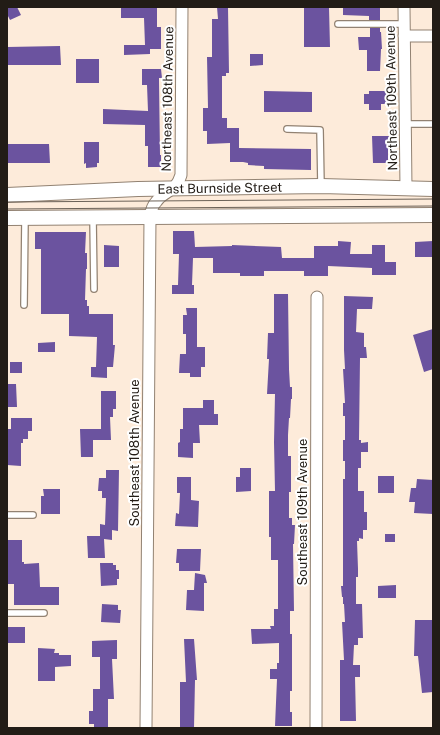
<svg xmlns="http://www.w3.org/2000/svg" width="440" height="735" font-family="'Public Sans',sans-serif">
<rect width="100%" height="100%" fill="#fdebda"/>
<path fill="#6b539f" d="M7,7H17L21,15L10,20L7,14Z
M121,7H157V27H161V49H150V54L124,55V45H145L144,18H121Z
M217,7H228L229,73H226V76H222V118H227V128H239V148L311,149V170L264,169V166L248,165V163L243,162H230V143L207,144V131H203V108H208L207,57H212V19H218Z
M304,7H329L330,47H304Z
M343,7H380V20H369V16L343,15Z
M370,28H380V32H381L382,49H381L380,71H367V50H359L358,37H370Z
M60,46L61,65H7V47Z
M250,54H263V65L250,66Z
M76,59H99V83H76Z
M142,69H161L162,78H159V80L160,155H161V167H148V146H145V125L103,124V109L148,111L147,85H142Z
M264,91L312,92V112H264Z
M369,91H387V104H381V110H369V104H364V94H369Z
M372,136H391V145H388V163H373Z
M84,142H99V163H97V167L86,168V163L84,164Z
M7,144H49L50,163H7Z
M173,231H194L195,247L232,246V245L281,247L282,258H314V246H338V241L351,242L350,254H372V245H385V262H396V275H372V268L328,266V276H304V271H264V276H240V273H213V258H193L192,285H194V294H172V285H178L179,254H173Z
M35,232H86L85,253H87V269H86L85,300H87V306H89V314H113V345H115L113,367H107V378L91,377V367H96L97,337L69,336V314H41V249H35Z
M433,241V257H415V242Z
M104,245L119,246V267H104Z
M274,294H288L289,369L290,387H292V399H291L290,418H289L288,435V456H291V492H289V518H292V525H295L294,544H293L294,611H290V634H292V691H290V712H292V726H275L277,679H270V669H277V663H279V643L252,644L251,629H271L270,626H274V609H278V560H271V537H269V491H275L274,442L275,394H267L269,359H267L268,333H274Z
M344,296L373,297L372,309H357L356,332L364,333V347H366L367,358H360L359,440H361V443L368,442V452H361V468H358V491H364V512H367V530H363V539L359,538V541H357L358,569V577H356V604H362L363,638H358V645H354L353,665H360V677H355L356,721H340V660H344L342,622H345L344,604H343V597H342L341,586H343V479H345V461H343V440H345V416H343V403H345L343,369H345L344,350Z
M186,308H197V347H205V367H201V377H190V373H179L180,354H186V334H183V315H187Z
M433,329V369L424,372L413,335Z
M55,342V352H38V343Z
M10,362H22V373H10Z
M7,384H16L17,407H7Z
M101,391H116V409H113V417H110L111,440H93V457H81L80,429H101Z
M203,400H214V414H218V425H199L200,443H193V458L178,457V443L180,442V429H183V408H203Z
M11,418H32V431H28V439H23V443H21V466L7,465V429H11Z
M240,468H251V491L236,492V477H240Z
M106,470H119L118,531L112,530V540L104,539L105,558H88L87,536H100V524L105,525L106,498H102V491H98L99,478H106Z
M378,476H394V493H378Z
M177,477H191V500L199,501L198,527L175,526L176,513L179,514L180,493H177Z
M417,479L433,480V514L414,513L415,502H409L411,488H416Z
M43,489H60V514H41V496H44Z
M385,534H395V542H385Z
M7,540H22V562H24V564L39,563L40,587H59V605H14V584H7Z
M177,549H201L200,571H179V563H176Z
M100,563H113V565H116V570H119V579H117V585L101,586Z
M195,573L205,575L207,583H204V611L186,610L187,590H194Z
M396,585V598H378V586Z
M102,604L118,605V610H121L120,623L101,622Z
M415,620H433V692L422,693L418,656H414Z
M7,627H25V643H7Z
M184,639H194L197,680H195L194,728H180V682H186Z
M117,640V659H112L114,699H108V728H94V724H89V711H93V689H100V657H92V641Z
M38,648L55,649L54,653H59V655H71V666L55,667V681H38Z"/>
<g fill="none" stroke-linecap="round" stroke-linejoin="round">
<defs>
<path id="service" d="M338,24H404
M405,124H433
M287,129L320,130L321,186
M93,218L94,289
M24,305L25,218
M7,515H33
M7,613H44"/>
<path id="minor" d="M404,7L406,189
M404,36H433
M146,728L150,217C151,211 152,206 156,202C165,189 175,194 181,175L182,7
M316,728L317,297"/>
<g id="tertiary">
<path id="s1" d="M7,195L138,189L321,186L433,189"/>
<path d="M7,218L433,215"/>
</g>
</defs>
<use href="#service" stroke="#928272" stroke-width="8"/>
<use href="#minor" stroke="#928272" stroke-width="13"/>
<use href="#tertiary" stroke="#928272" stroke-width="16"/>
<use href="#service" stroke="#fff" stroke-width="5.5"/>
<use href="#minor" stroke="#fff" stroke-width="11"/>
<use href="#tertiary" stroke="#fff" stroke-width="14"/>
<path stroke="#6b6157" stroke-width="1" d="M7,202L433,199
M7,209L433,206"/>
</g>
<g text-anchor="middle" stroke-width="4" stroke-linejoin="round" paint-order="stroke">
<g font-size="13" fill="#221c16" stroke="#fff">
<text transform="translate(391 98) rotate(-91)" y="5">Northeast 109th Avenue</text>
<text transform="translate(167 99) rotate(-89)" y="5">Northeast 108th Avenue</text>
<text dy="5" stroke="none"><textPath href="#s1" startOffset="213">East Burnside Street</textPath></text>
<text transform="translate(134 453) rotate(-90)" y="5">Southeast 108th Avenue</text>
<text transform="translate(302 512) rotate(-90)" y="5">Southeast 109th Avenue</text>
</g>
</g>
<rect width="440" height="735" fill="none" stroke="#221c16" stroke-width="16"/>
</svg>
